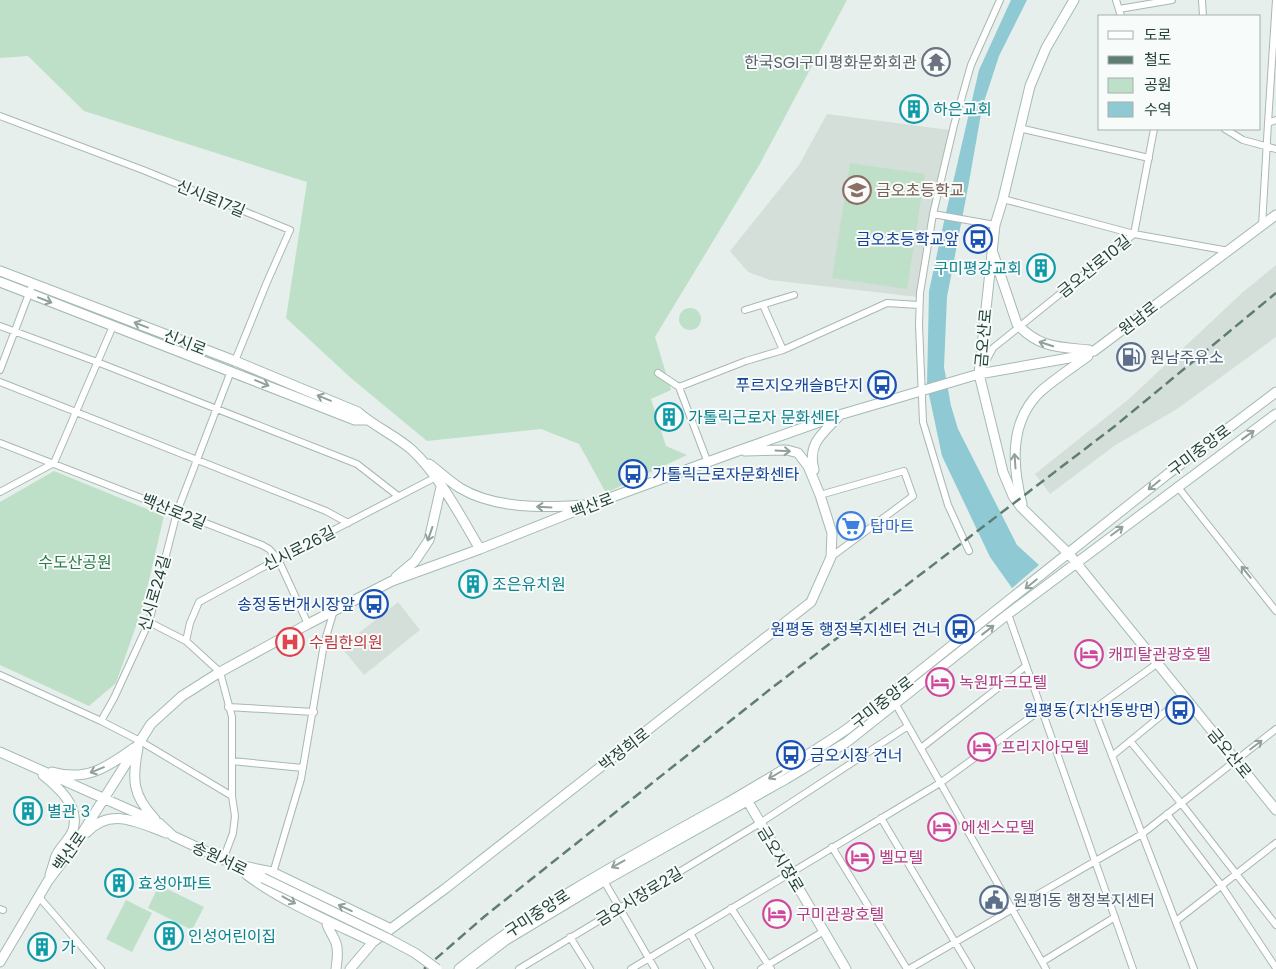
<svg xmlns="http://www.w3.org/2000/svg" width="1276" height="969" font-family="Poppins,'Noto Sans KR',sans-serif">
<rect width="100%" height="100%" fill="#e6efeb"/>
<path fill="#d4dfda" d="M827,114L950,130L918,297L770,280L748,272L730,251L799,165Z
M1276,265V337L1177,409L1114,446L1050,494L1035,474L1129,399L1243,292Z
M398,602L420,630L364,675L341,647Z"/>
<path fill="#bfe0c8" d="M0,0H847L761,162L655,337L671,390L651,399L666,446L687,455L606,493L579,444L541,429L427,441L352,379L286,318L307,182L84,111L28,56L0,58Z
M850,163L925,174L907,289L832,278Z
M679 319a11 11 0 1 1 22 0a11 11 0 1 1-22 0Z
M54,471L164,516L143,606L116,683L89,706L0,665V502Z
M159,885L204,907L192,930L148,908Z
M126,900L152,913L132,952L106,939Z"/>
<path fill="#8ec9d4" d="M1011,0H1027L999,56L982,108L969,182L947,297L944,367L951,406L958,429L1017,545L1039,565L1012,588L990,557L942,456L927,385L929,291L945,217L979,70Z"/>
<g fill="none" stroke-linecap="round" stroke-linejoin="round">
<defs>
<path id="street" d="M1116,0L1121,16
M1202,0L1203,16
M1119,9L1172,0
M0,116L143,170L290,230L267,282L235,361
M1268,123L1276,0
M1019,128L1149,158
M1225,129L1243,140L1276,149
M1003,199L1134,234L1229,251
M933,214L995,225
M1262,226L1268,123L1276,120
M763,305L783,350
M745,310L794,295
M0,326L97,362L357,464L398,496
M0,370L33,283
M981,370L993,348L1134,234L1154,129
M658,373L679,387L708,463
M0,382L326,511L348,523
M679,387L746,361L783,350L887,303L919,305
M0,443L262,545L269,549L278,559L308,624
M1177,486L1276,611
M0,492L54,463L113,326
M820,495L904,471L913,496L831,557
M969,551L948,505L923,422L919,325L920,293L933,214L954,125L971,65L1000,0
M1008,614L1133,969
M149,622L186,641L220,672L232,717V796L235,816L233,833L223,860
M186,641L190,623L199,602L278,559L436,477
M0,675L101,721L140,741L232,796
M895,703L1046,969
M228,707L314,712
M1094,709L1194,969
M101,721L114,698L149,622L177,512L231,371
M1130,741L1181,803L1276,925
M921,748L1026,666
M1112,756L1185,696
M232,761L303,768
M1167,814L1221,885L1276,968
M881,818L971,969
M832,847L907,969
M273,873L301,779L324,644L334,610
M604,881L655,969
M39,897L101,969
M731,908L771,969
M0,909L3,910
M1176,921L1276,843
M690,933L710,969
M570,937L590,969
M1042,962L1115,917
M519,969L760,823L908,726
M631,969L940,783L1042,709H1094L1158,663
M761,969L824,931
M909,969L1142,834L1276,729"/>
<path id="secondary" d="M1074,0L1046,48L1030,86L1003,199L995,225L979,374L1003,472L1013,496L1021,507L1069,554L1276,810
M993,253L1017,324C1039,348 1059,347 1089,350
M0,271L235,361L358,412C375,427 395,435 412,450C439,475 461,517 480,549
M0,282L355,420H367
M429,464C439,471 449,481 460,488C495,509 544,508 583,505
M814,470C807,444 822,434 838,417
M1022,504C1012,465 1009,421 1041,391C1056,378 1073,367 1088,356
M396,577L415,561L429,540L441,487
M138,748C132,779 132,795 155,819
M0,752L159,823L173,836L263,878
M52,772C86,782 108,767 134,748
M43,775C59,788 80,806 73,830C70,839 60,847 56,856C54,862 52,869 50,875
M747,800L846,969
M86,833C110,807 138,822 166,833
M248,867L272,872L389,928
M247,875C285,903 331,922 373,942
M326,920C327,929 333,934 336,943C339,952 337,960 336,969
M0,962L48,881L74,846L151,724L182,696L220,672L308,624L392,581L480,549L593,504L735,452L839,415L979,374L1069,358L1094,351L1276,215
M350,969L373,942L446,888L811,602L831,557L832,533L820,495L808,466L798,453L787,450L745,451
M459,969C541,903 635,854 727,803C768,779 808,756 847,729L1169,473L1276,392
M468,969L506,940L526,928L604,881L786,779L847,742L1008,614L1276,414"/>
</defs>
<use href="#street" stroke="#a8b8b2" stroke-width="8"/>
<use href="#secondary" stroke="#a4bbb3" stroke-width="11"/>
<use href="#street" stroke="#fff" stroke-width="6"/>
<use href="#secondary" stroke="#fff" stroke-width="9"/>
<path stroke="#5f7d75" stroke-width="2.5" stroke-dasharray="10 5" stroke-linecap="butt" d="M424,969L485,916L773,687L1115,426L1276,293"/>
<defs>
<path id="secondary-bridge" d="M263,878L387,938L415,953L437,969"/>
</defs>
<use href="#secondary-bridge" stroke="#a4bbb3" stroke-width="11" stroke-linecap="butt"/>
<use href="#secondary-bridge" stroke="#fff" stroke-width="9"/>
</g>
<defs><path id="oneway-shaft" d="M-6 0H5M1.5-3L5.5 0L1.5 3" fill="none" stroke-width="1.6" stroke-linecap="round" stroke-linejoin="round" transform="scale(1.25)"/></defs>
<g stroke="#92a09c">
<use href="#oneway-shaft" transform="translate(45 300) rotate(21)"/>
<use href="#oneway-shaft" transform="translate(141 325) rotate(-159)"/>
<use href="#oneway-shaft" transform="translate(1046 344) rotate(-162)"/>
<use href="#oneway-shaft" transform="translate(262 383) rotate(22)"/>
<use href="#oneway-shaft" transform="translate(324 398) rotate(-158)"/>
<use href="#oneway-shaft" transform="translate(1248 435) rotate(-36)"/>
<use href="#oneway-shaft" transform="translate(783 451) rotate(3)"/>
<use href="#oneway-shaft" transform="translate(1015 461) rotate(-94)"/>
<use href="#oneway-shaft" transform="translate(1154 485) rotate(141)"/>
<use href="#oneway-shaft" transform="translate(544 507) rotate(-177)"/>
<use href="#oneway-shaft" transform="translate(1117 531) rotate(-37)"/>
<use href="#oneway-shaft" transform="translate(430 534) rotate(109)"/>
<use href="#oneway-shaft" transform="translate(1246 572) rotate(-129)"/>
<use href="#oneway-shaft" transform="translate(1031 584) rotate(141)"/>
<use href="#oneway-shaft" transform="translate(988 630) rotate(-38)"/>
<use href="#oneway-shaft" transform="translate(1256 745) rotate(-37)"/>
<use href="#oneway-shaft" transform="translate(97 770) rotate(158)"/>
<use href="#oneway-shaft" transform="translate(775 775) rotate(150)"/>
<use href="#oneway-shaft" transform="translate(618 864) rotate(151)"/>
<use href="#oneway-shaft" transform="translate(289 900) rotate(29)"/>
<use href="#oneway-shaft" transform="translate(345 908) rotate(-155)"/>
</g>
<defs>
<symbol id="temple-ring" viewBox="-11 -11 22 22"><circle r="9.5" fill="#f7fbf9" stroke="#6b7280" stroke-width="1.5"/><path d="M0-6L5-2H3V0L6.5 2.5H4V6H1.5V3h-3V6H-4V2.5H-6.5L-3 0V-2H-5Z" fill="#6b7280"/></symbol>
<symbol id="building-ring" viewBox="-11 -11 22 22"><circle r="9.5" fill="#f7fbf9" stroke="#0f9aa8" stroke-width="1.5"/><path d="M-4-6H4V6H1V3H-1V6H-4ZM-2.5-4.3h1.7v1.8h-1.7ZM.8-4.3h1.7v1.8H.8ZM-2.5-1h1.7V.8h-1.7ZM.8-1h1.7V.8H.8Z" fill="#0f9aa8"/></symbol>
<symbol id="school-ring" viewBox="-11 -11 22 22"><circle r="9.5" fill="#f7fbf9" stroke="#8d6e63" stroke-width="1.5"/><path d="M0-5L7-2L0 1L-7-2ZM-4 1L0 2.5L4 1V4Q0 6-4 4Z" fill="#8d6e63"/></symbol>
<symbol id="bus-ring" viewBox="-11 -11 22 22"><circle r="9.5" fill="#f7fbf9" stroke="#1a4fb4" stroke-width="1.5"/><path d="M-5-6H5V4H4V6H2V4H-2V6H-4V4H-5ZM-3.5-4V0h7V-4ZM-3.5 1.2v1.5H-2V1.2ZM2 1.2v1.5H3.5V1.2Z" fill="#1a4fb4"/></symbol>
<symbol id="fuel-ring" viewBox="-11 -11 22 22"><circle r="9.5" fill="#f7fbf9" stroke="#5c6f8a" stroke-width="1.5"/><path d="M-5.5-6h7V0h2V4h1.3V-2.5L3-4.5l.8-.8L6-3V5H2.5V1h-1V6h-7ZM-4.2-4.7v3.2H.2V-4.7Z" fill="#5c6f8a"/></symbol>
<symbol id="supermarket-ring" viewBox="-11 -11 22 22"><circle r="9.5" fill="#f7fbf9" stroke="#3f7fe0" stroke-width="1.5"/><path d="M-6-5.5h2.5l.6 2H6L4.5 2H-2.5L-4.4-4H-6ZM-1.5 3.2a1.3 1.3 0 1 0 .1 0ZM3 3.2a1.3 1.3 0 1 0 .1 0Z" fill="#3f7fe0"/></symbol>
<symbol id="hospital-ring" viewBox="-11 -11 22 22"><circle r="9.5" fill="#f7fbf9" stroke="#e0444e" stroke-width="1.5"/><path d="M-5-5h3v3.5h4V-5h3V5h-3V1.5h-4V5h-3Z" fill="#e0444e"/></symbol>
<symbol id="hotel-ring" viewBox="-11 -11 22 22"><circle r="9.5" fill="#f7fbf9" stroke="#d1479c" stroke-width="1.5"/><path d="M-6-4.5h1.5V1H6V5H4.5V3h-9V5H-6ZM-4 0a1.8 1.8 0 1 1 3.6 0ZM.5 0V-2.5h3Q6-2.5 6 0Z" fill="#d1479c"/></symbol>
<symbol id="civic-ring" viewBox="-11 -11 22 22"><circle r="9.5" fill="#f7fbf9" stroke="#5c6f8a" stroke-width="1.5"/><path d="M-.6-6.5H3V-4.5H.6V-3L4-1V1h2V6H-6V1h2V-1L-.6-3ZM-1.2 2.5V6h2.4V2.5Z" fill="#5c6f8a"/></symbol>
</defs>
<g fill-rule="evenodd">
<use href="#temple-ring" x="920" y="46" width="32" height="32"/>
<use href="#building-ring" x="898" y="93" width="32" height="32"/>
<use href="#school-ring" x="841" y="174" width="32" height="32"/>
<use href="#bus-ring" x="962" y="223" width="32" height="32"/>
<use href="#building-ring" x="1025" y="252" width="32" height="32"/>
<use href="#fuel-ring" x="1115" y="341" width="32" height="32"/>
<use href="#bus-ring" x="866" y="369" width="32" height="32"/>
<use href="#building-ring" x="653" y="401" width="32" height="32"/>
<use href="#bus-ring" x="617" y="458" width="32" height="32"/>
<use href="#supermarket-ring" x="835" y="510" width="32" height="32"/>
<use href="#building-ring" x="457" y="568" width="32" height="32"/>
<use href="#bus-ring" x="358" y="588" width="32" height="32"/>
<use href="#bus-ring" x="944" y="613" width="32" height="32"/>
<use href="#hospital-ring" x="274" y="626" width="32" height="32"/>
<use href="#hotel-ring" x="1073" y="638" width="32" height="32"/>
<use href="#hotel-ring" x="924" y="666" width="32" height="32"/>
<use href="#bus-ring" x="1164" y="694" width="32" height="32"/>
<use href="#hotel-ring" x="966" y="731" width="32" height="32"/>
<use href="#bus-ring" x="775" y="739" width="32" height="32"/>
<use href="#building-ring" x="12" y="795" width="32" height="32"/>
<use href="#hotel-ring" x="926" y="811" width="32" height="32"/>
<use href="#hotel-ring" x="844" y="841" width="32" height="32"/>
<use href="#building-ring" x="103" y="867" width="32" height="32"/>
<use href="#civic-ring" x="978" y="884" width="32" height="32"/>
<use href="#hotel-ring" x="761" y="898" width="32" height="32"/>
<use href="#building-ring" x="153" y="920" width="32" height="32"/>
<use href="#building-ring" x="26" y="931" width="32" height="32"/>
</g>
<g text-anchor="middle" stroke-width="4" stroke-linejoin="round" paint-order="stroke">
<g font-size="16" fill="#5b616d" stroke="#f7fbf9" text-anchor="end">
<text x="917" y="68">한국SGI구미평화문화회관</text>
</g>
<g font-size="16" fill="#0d838f" stroke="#f7fbf9" text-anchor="start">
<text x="933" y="115">하은교회</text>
<text x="1022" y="274" text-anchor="end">구미평강교회</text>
<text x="688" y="423">가톨릭근로자 문화센타</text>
<text x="492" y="590">조은유치원</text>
<text x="47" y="817">별관 3</text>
<text x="138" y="889">효성아파트</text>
<text x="188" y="942">인성어린이집</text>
<text x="61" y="953">가</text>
</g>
<g font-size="16" fill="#785e54" stroke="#f7fbf9" text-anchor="start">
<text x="876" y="196">금오초등학교</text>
</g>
<g font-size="16" fill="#24423a" stroke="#f7fbf9">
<text transform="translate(211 198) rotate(22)" y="6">신시로17길</text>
<text transform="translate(1094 266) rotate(-39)" y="6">금오산로10길</text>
<text transform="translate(1138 318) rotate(-38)" y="6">원남로</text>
<text transform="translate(983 338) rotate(-85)" y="6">금오산로</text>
<text transform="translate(185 342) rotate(21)" y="6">신시로</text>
<text transform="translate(1199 450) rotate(-37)" y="6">구미중앙로</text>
<text transform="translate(592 505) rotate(-21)" y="6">백산로</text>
<text transform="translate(174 511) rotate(22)" y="6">백산로2길</text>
<text transform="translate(299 548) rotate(-27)" y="6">신시로26길</text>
<text transform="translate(154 593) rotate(-74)" y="6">신시로24길</text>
<text transform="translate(882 702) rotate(-38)" y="6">구미중앙로</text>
<text transform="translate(624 749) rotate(-38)" y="6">박정희로</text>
<text transform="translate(1230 753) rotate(51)" y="6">금오산로</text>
<text transform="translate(69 851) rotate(-55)" y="6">백산로</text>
<text transform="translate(220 858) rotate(25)" y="6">송원서로</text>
<text transform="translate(781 859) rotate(59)" y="6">금오시장로</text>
<text transform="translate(639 896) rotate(-31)" y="6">금오시장로2길</text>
<text transform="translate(537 913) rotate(-33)" y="6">구미중앙로</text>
</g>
<g font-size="16" fill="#164399" stroke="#f7fbf9" text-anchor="end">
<text x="959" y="245">금오초등학교앞</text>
<text x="863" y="391">푸르지오캐슬B단지</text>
<text x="652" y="480" text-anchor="start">가톨릭근로자문화센타</text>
<text x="355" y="610">송정동번개시장앞</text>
<text x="941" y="635">원평동 행정복지센터 건너</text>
<text x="1161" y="716">원평동(지산1동방면)</text>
<text x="810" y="761" text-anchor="start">금오시장 건너</text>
</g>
<g font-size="16" fill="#4e5e75" stroke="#f7fbf9" text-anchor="start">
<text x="1150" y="363">원남주유소</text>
<text x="1013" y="906">원평1동 행정복지센터</text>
</g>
<g font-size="16" fill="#366cbe" stroke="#f7fbf9" text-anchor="start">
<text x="870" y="532">탑마트</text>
</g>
<g font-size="16" fill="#2d7a4b" stroke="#f7fbf9">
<text x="75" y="568">수도산공원</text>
</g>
<g font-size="16" fill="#be3a42" stroke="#f7fbf9" text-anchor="start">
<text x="309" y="648">수림한의원</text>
</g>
<g font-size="16" fill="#b23c85" stroke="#f7fbf9" text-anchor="start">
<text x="1108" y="660">캐피탈관광호텔</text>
<text x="959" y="688">녹원파크모텔</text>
<text x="1001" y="753">프리지아모텔</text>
<text x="961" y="833">에센스모텔</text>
<text x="879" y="863">벨모텔</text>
<text x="796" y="920">구미관광호텔</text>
</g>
</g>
<rect x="1098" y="15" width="162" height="115" fill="#f7fbf9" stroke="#a3b1ad"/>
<rect x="1108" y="31" width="25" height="8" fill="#ffffff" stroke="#a3b1ad"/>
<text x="1144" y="40" font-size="15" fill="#24423a">도로</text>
<rect x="1108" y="56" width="25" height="8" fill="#5f7d75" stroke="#a3b1ad"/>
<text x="1144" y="65" font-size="15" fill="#24423a">철도</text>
<rect x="1108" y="78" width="25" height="15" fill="#bfe0c8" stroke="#a3b1ad"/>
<text x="1144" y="90" font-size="15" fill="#24423a">공원</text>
<rect x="1108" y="102" width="25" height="15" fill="#8ec9d4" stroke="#a3b1ad"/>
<text x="1144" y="115" font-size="15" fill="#24423a">수역</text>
</svg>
